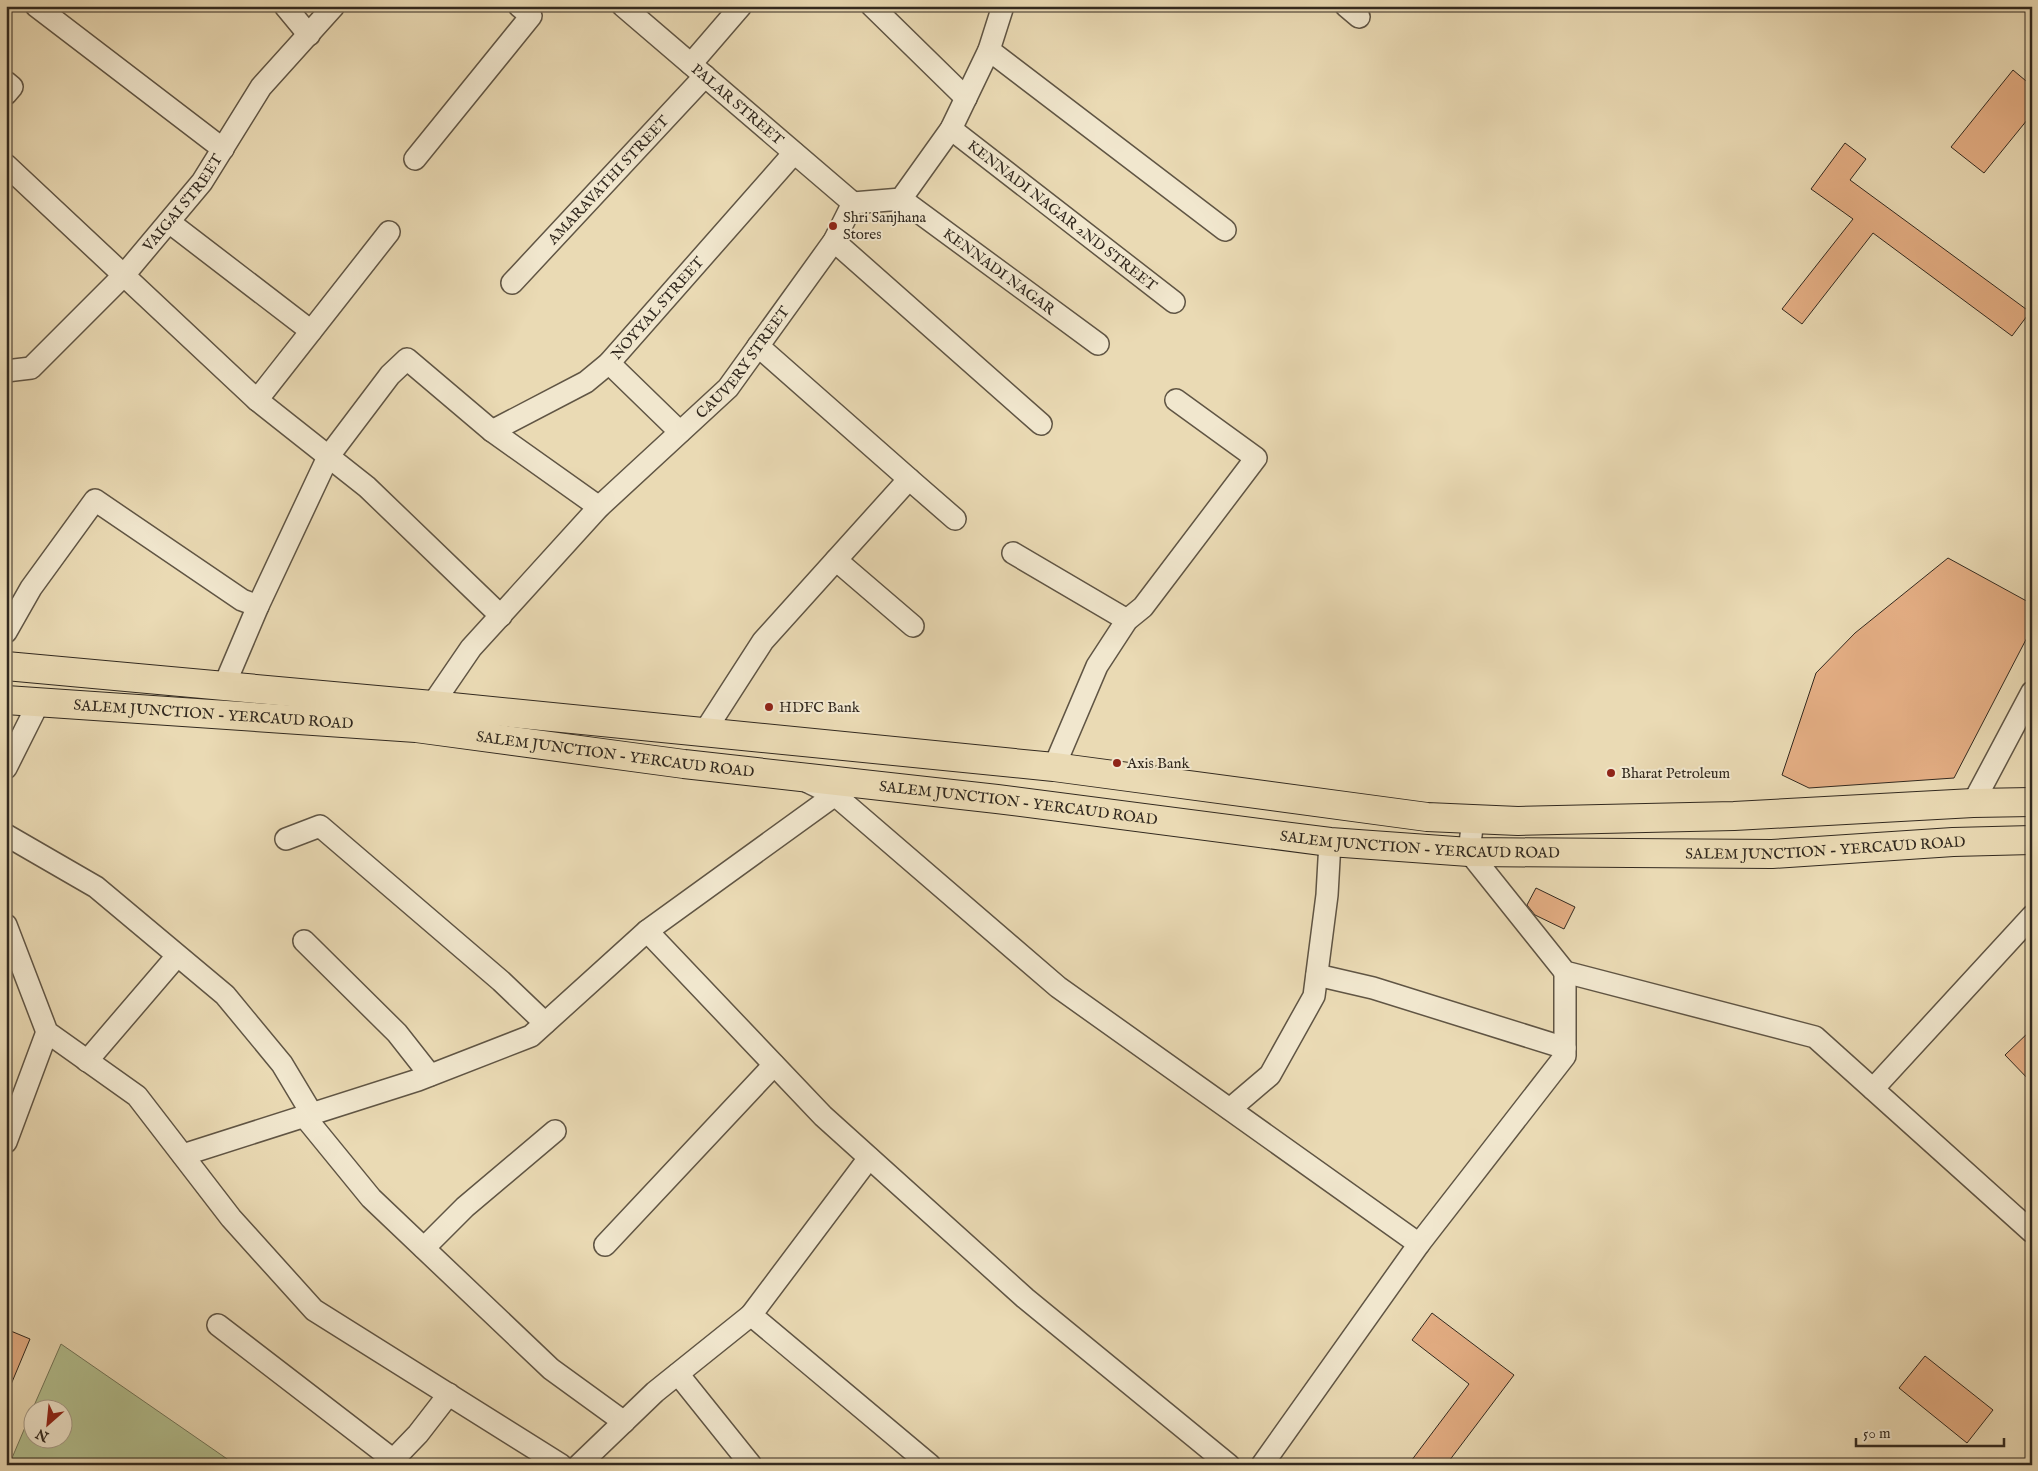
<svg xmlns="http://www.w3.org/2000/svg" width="2038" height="1471" font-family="'IM FELL English',serif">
<rect width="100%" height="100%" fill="#eadab4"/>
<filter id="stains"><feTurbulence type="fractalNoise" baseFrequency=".004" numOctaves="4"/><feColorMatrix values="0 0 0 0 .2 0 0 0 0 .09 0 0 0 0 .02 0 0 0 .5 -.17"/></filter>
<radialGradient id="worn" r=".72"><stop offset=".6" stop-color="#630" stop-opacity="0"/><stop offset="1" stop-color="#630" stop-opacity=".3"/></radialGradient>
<path fill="#b3c090" stroke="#727458" d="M61,1344L233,1463L232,1465H9L32,1411V1438H62V1408H33Z"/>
<path fill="#e4ae84" stroke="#32291f" d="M2013,70L2032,86V114L1984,173L1951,147Z
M1845,143L1866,159L1850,180L2030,312L2012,336L1873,233L1802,324L1782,309L1853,219L1811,189Z
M1948,558L2032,604V628L1954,778L1809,788L1782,775L1816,673L1855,633Z
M1536,888L1575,907L1564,929L1535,915L1527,905Z
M2032,1029V1083L2005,1055Z
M1432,1313L1514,1375L1446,1465H1408L1469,1384L1412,1340Z
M6,1329L30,1339L7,1394H6Z
M1925,1356L1993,1410L1967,1443L1899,1388Z"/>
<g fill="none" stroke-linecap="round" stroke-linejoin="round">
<defs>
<g id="minor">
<path d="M36,6L223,149"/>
<path d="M285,6L309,35"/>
<path id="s1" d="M623,6L853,203"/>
<path d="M872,6L966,98"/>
<path d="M1346,6L1359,17"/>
<path d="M989,50L1225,230"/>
<path d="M691,64L741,6"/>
<path d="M6,82L12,87L6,94"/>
<path id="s2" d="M951,129L1174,302"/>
<path d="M415,159L531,16L519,6"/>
<path d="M6,165L257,400L367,487L501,616"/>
<path id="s3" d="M901,199L1098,344"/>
<path d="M169,222L311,331"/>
<path d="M834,241L1041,424"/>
<path id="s4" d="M512,283L705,76"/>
<path d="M609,363L680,432"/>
<path id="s5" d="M6,371L31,368L124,275L202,182L261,87L334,6"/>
<path d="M257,400L389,232"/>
<path id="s6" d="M492,431L586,382L609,363L794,153"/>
<path d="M909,479L955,519"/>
<path d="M1013,553L1127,620"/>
<path d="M836,560L913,626"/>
<path d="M6,632L31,588L95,500L242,600L258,606"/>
<path d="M224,686L258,606L328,457L390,375L407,359L492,431L599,507"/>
<path id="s7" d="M432,705L471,648L599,507L728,388L834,241L853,203L901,199L951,129L989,50L1003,6"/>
<path d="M705,731L763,641L909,479L758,346"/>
<path d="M1054,767L1097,666L1127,620L1143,607L1256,458L1176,400"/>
<path d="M6,768L39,702"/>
<path d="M808,782L835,795L1058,987L1419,1244L1565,1056V972"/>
<path d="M835,795L647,931L823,1116L1025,1298L1229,1465"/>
<path d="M1973,803L2032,692"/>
<path d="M1473,819L1469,852L1565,972L1815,1037L2032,1232"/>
<path d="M6,835L96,887L225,995L282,1064L312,1114"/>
<path d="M286,839L320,826L501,981L545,1023"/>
<path d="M6,925L47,1032L137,1096L231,1218L314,1310L561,1465"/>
<path d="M304,941L397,1033L430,1075"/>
<path d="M1317,975L1373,988L1565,1048"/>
<path d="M87,1061L177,956"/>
<path d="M1873,1089L2032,916"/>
<path d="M1230,1109L1270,1075L1314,996L1327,895L1330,842"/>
<path d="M304,1116L371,1198L551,1369L624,1422"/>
<path d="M6,1142L47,1032"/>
<path d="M183,1155L418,1080L531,1036L647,931"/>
<path d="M869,1158L751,1315L930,1465"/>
<path d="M605,1245L774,1065"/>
<path d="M424,1248L465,1207L555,1131"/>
<path d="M218,1325L400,1465"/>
<path d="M678,1374L751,1465"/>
<path d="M393,1460L418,1434L449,1394"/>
<path d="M579,1465L655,1392L751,1315"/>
<path d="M1262,1465L1419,1244"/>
</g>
<g id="major">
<path d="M6,666L432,705L1054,767L1427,817L1518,821L1734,816L1973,803L2032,802"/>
<path id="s8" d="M6,700L416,728L684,764L997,799L1330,842L1469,852L1772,854L1953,842L2032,840"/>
</g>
</defs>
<use href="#minor" stroke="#605544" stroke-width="24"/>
<use href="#major" stroke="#32291f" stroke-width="30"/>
<use href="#minor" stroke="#f1e7ce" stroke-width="21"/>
<use href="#major" stroke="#eadab4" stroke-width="28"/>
</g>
<g fill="#8f2418" stroke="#f1e7ce" stroke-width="2">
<circle cx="833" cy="226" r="5"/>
<circle cx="769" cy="707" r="5"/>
<circle cx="1117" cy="763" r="5"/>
<circle cx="1611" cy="773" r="5"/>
</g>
<g text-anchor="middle" stroke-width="4" stroke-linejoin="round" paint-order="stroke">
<g font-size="15" fill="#32291f" stroke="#f1e7ce">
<text dy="5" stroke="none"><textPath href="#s1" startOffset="151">PALAR STREET</textPath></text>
<text dy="5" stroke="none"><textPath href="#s4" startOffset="141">AMARAVATHI STREET</textPath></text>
<text dy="5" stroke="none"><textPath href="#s5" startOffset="250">VAIGAI STREET</textPath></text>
<text dy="5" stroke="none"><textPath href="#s2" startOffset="141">KENNADI NAGAR 2ND STREET</textPath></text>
<text dy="5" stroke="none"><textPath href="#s3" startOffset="122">KENNADI NAGAR</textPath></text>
<text dy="5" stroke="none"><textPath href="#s6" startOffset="209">NOYYAL STREET</textPath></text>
<text dy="5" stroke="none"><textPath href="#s7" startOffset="464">CAUVERY STREET</textPath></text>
<text dy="5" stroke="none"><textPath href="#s8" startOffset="208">SALEM JUNCTION - YERCAUD ROAD</textPath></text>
<text dy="5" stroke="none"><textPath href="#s8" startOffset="612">SALEM JUNCTION - YERCAUD ROAD</textPath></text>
<text dy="5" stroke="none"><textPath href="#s8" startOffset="1018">SALEM JUNCTION - YERCAUD ROAD</textPath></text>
<text dy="5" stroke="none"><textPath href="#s8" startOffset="1422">SALEM JUNCTION - YERCAUD ROAD</textPath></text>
<text dy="5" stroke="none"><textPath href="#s8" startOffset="1828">SALEM JUNCTION - YERCAUD ROAD</textPath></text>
</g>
<g font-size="15" fill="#32291f" stroke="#f1e7ce" text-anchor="start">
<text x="843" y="222">Shri Sanjhana<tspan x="843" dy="17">Stores</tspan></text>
<text x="779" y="712">HDFC Bank</text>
<text x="1127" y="768">Axis Bank</text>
<text x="1621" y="778">Bharat Petroleum</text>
</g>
</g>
<rect width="2038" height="1471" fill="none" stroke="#eadab4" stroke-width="25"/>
<rect x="8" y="8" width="2023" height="1456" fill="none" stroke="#32291f" stroke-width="2.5"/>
<rect x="12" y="12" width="2013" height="1446" fill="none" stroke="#32291f"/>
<g transform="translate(48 1424) rotate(207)"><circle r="24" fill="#f1e7ce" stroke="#a59b88"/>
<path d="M0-4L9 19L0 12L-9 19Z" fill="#8f2418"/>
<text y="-8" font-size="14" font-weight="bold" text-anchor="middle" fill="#32291f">N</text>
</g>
<path d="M1856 1438v8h148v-8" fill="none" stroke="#32291f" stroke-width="2.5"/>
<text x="1863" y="1438" font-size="15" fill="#32291f" stroke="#f1e7ce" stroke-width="4" paint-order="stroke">50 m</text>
<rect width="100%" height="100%" filter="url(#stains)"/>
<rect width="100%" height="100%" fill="url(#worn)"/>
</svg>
